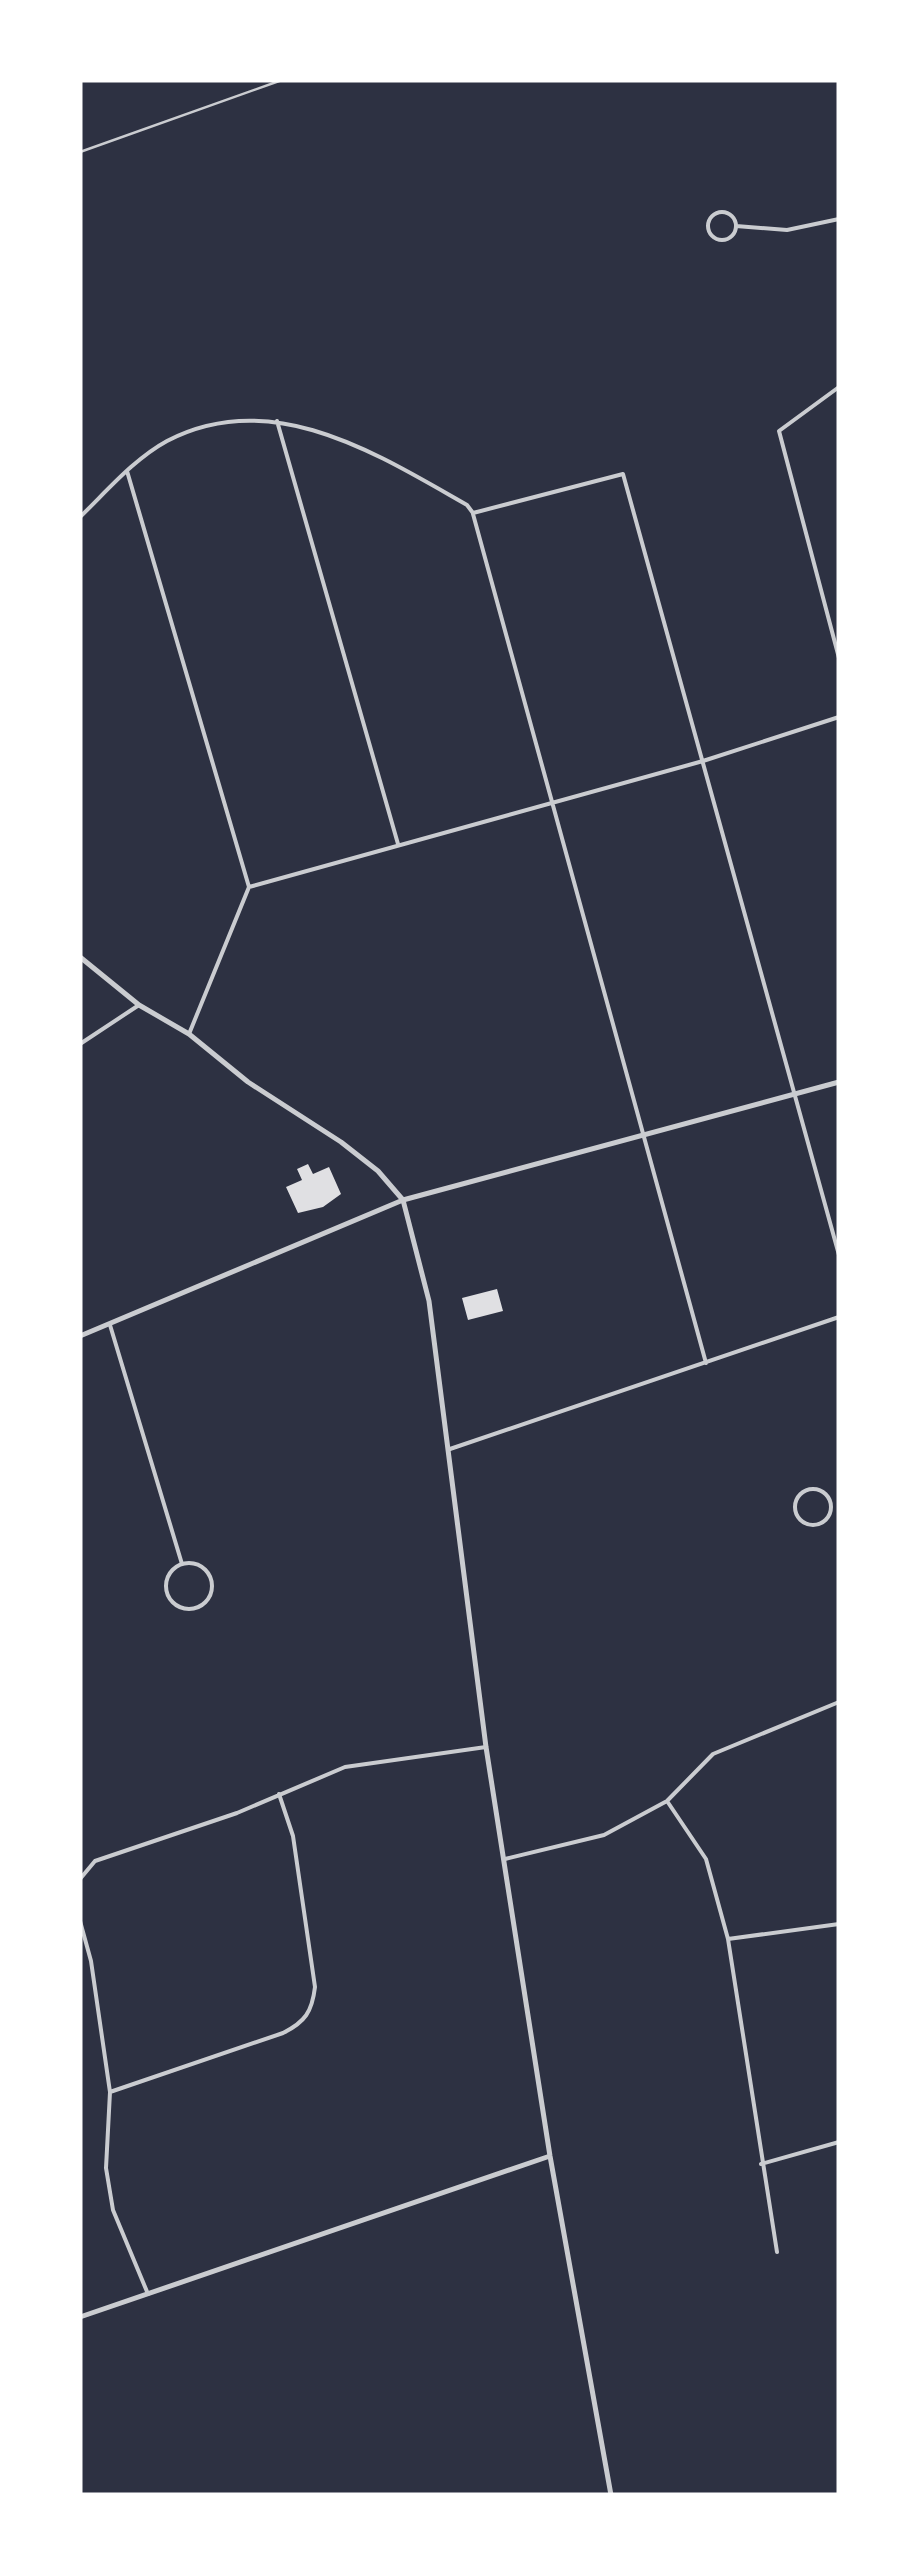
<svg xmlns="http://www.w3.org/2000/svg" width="919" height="2575" font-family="Cabin,sans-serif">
<rect width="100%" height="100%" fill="#2d3142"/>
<path fill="#e0e0e3" d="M308,1164L313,1174L329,1167L341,1194L323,1207L298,1213L286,1187L302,1180L297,1169Z
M497,1289L503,1311L468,1320L462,1298Z"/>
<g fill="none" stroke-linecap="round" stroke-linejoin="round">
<path stroke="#caccd0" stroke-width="2.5" d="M80,152L282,80"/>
<path stroke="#caccd0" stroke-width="4" d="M708 226a14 14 0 1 1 28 0a14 14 0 1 1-28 0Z
M736,226L787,230L839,219
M839,387L779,431L839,658
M277,421L398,844
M127,471L249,887
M473,514L706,1363
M80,517C107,491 134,459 167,441C272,386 377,454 467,505L473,513L623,474L839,1255
M189,1034L249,887L703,761L839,717
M80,1044L139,1005
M110,1325L182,1564
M450,1449L839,1317
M795 1507a18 18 0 1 1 36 0a18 18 0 1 1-36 0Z
M166 1586a23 23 0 1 1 46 0a23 23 0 1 1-46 0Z
M667,1801L706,1859L728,1939L777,2252
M505,1859L604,1835L667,1801L713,1754L839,1702
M80,1879L95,1861L237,1813L345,1767L486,1747
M80,1921L91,1961L110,2092L106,2168L113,2210L148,2294
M728,1939L839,1924
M110,2092L283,2033C305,2022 312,2012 315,1987L293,1836L279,1794
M761,2164L839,2142"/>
<path stroke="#caccd0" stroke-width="5" d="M80,957L139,1005L189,1034L248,1082L341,1142L378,1171L403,1200L429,1301L486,1747L550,2156L611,2495
M80,1336L403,1200L839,1082
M80,2317L550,2156"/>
</g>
<rect width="919" height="2575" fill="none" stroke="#ffffff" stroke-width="165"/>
</svg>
